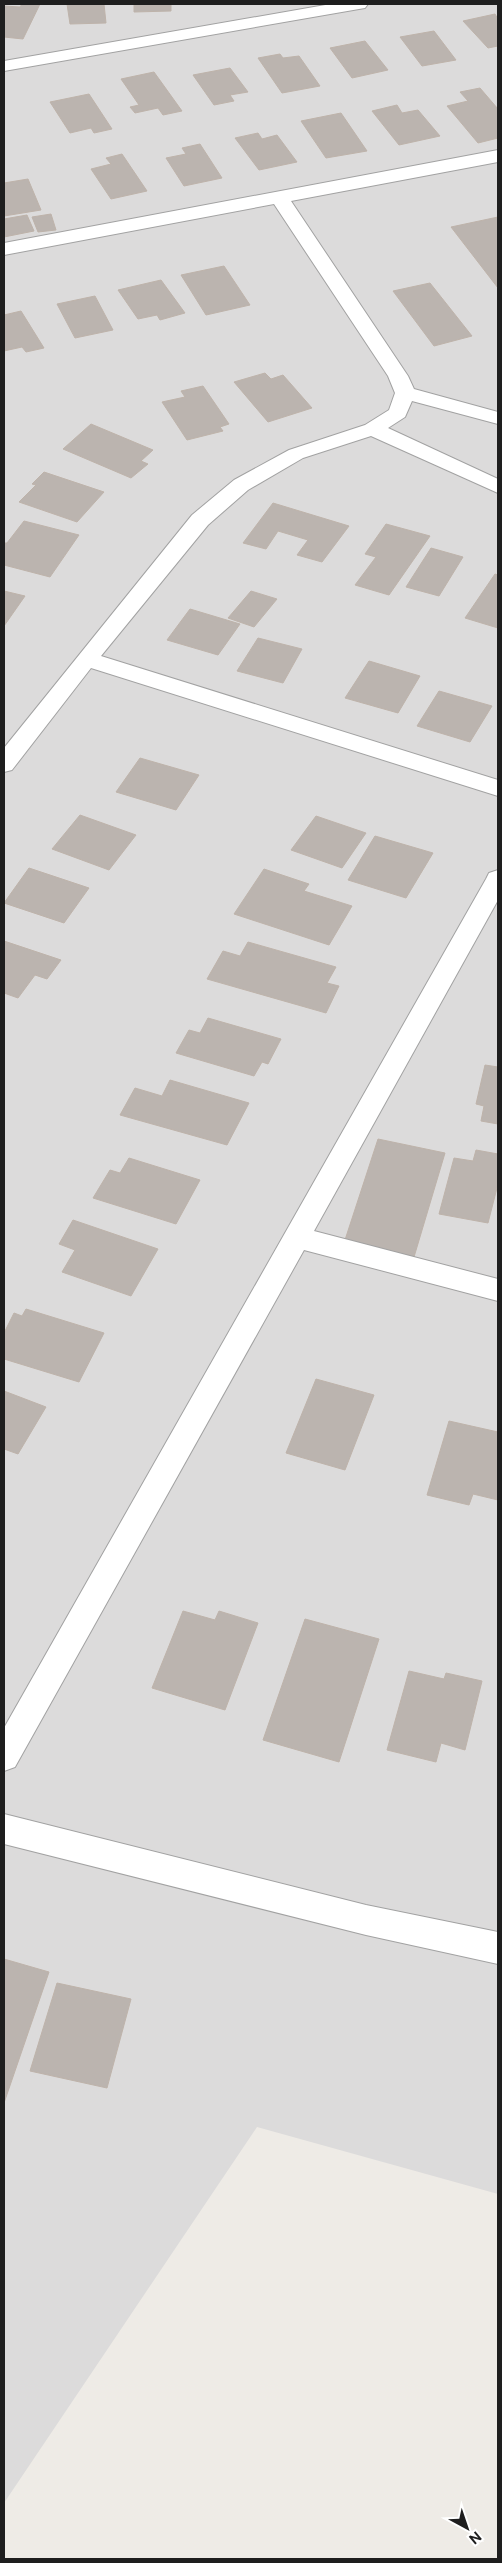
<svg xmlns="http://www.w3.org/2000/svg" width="502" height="2563" font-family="'Public Sans',sans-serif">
<rect width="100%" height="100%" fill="#eeebe6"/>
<path fill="#dcdbdb" d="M4,4H498V2194L257,2127L4,2503Z"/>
<path fill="#bbb4af" stroke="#beb3aa" d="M22,4H40L23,39L4,37V6L20,7Z
M67,4H104L106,23L70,24Z
M134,4H171V11L134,12Z
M495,14L498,19V46L488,48L463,21Z
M434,31L456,60L422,66L400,37Z
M365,41L388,70L352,78L330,48Z
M280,54L283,58L299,56L320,86L282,93L258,58Z
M230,68L248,92L230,95L234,101L214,105L193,75Z
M154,72L182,111L163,115L158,108L135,113L130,107L139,105L121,79Z
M480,88L498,109V138L478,143L447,106L468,101L460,92Z
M89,94L112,129L94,133L91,128L70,133L50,102Z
M397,105L402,113L418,110L440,136L399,145L372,111Z
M341,113L367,151L326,158L301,121Z
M258,133L262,139L277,135L297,162L259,170L235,138Z
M200,144L222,178L184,186L166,158L186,154L182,148Z
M122,154L147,191L111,199L91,169L111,164L106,158Z
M28,179L41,210L4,216V183Z
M51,214L56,230L38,232L32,217Z
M27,215L34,231L4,237V219Z
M498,217V288L451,227Z
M224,266L250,305L206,315L181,275Z
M161,280L185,313L160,320L157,315L138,319L118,290Z
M430,283L472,336L434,346L393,291Z
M95,296L113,330L75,338L57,304Z
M21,311L44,348L26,352L22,347L4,351V315Z
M265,373L271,379L283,375L312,408L268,422L234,382Z
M203,386L229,424L220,427L223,431L187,440L162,402L185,397L181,391Z
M91,424L153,450L141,461L148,464L131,478L63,449Z
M44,472L104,492L77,522L19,502L36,485L32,484Z
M273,503L349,526L322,562L297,555L308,540L278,531L266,549L243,543Z
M24,521L79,535L50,577L4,565V543H7Z
M386,524L430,536L389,595L355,585L376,557L365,554Z
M431,548L463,557L439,596L406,587Z
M495,574L498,575V628L465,618Z
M4,591L25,596L4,626Z
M251,591L277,599L254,627L228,618Z
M190,609L240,624L218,655L167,640Z
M258,638L302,649L283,683L237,671Z
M369,661L420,676L398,713L345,698Z
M439,691L492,706L470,742L417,726Z
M140,758L199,775L176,810L116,792Z
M80,815L136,835L109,870L52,849Z
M316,816L366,833L342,868L291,850Z
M375,836L433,853L406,898L348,880Z
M29,868L89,888L64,923L4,903Z
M264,869L309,884L304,891L352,906L329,945L234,914Z
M4,941L61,960L47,979L35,975L18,998L4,993Z
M248,942L336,967L327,983L339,986L326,1013L207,979L223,951L240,956Z
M208,1018L281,1039L268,1064L262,1062L254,1076L176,1053L189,1030L200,1033Z
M485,1065L498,1067V1124L481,1121L484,1106L476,1104Z
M170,1080L249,1103L227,1145L120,1115L135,1088L162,1096Z
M378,1139L445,1153L414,1257L344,1243Z
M476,1150L498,1154V1184L488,1223L439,1214L454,1158L473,1161Z
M129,1158L200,1180L176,1224L93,1198L110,1170L120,1173Z
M73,1220L158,1249L131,1296L62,1272L75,1250L59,1244Z
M26,1309L104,1333L79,1382L4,1359V1333L14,1313L22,1316Z
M316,1379L374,1395L345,1470L286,1453Z
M4,1391L46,1407L18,1454L4,1449Z
M449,1421L498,1432V1500L473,1494L469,1505L427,1495Z
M183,1611L215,1620L219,1611L258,1623L225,1710L152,1688Z
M305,1619L379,1639L339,1762L263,1740Z
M409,1671L444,1679L446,1673L482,1681L465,1750L441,1743L436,1762L387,1750Z
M4,1959L49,1972L4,2103Z
M57,1983L131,1999L107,2088L30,2071Z"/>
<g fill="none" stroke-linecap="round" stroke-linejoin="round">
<defs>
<path id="minor" d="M331,4H368L365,8L359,9L4,71V61Z
M498,150V162L291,201L408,376L414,389L498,412V424L412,401L405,417L388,428L498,479V493L371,436L303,458L248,490L208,525L101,656L498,780V796L91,668L12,770L4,772V748L192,515L234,480L289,450L365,425L389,410L395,393L388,376L274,204L4,255V243Z
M498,870V900L314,1231L498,1279V1301L304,1250L15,1767L4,1771V1728L486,879L489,873Z
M4,1814L366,1905L498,1932V1964L366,1935L4,1844Z"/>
</defs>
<use href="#minor" stroke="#a2a2a2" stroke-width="2"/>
<use href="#minor" fill="#fff" fill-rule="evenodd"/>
</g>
<rect width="502" height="2563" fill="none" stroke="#1e1e1e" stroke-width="10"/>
<g transform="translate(467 2528) rotate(140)" stroke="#ffffff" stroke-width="4" paint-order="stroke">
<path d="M0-4L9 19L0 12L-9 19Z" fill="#1e1e1e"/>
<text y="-8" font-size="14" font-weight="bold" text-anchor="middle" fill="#1e1e1e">N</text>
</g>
</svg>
